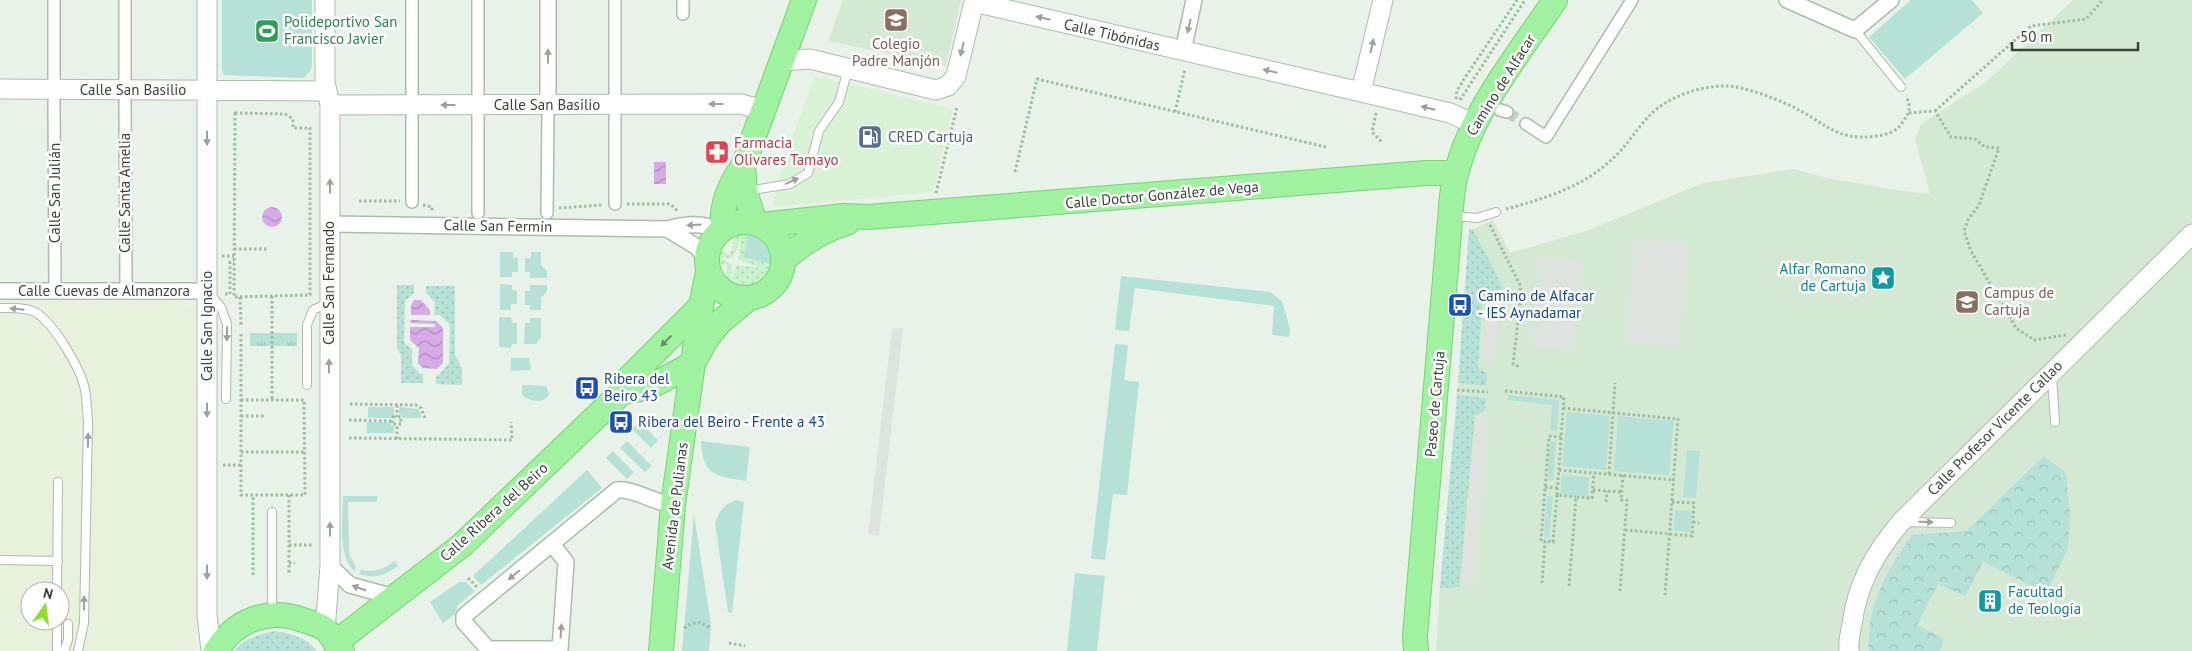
<svg xmlns="http://www.w3.org/2000/svg" width="2192" height="651" font-family="'PT Sans',sans-serif">
<defs>
<pattern id="grass-dots" width="8" height="8" patternUnits="userSpaceOnUse" patternTransform="scale(1.25)"><rect width="8" height="8" fill="#b5e1d6"/><path d="M2 2h.1M6 6h.1" fill="none" stroke="#9cc2b8" stroke-width="1.8" stroke-linecap="round"/></pattern>
<pattern id="forest-crowns" width="20" height="18" patternUnits="userSpaceOnUse" patternTransform="scale(1.25)"><rect width="20" height="18" fill="#b5e1d6"/><path d="M2 6a3 3 0 1 1 6 0M12 15a3 3 0 1 1 6 0" fill="none" stroke="#9cc2b8"/></pattern>
<pattern id="sand-dots" width="8" height="8" patternUnits="userSpaceOnUse" patternTransform="scale(1.25)"><rect width="8" height="8" fill="#c8f2cb"/><path d="M2 2h.1M6 6h.1" fill="none" stroke="#add1af" stroke-width="1.8" stroke-linecap="round"/></pattern>
<pattern id="park-tufts" width="24" height="20" patternUnits="userSpaceOnUse" patternTransform="scale(1.25)"><rect width="24" height="20" fill="#b5e1d6"/><path d="M3 7l-1-3M5 7V3M7 7l1-3M15 17l-1-3M17 17v-4M19 17l1-3" fill="none" stroke="#9cc2b8"/></pattern>
<pattern id="water-waves" width="16" height="10" patternUnits="userSpaceOnUse" patternTransform="scale(1.25)"><rect width="16" height="10" fill="#d6abe7"/><path d="M0 5q4-4 8 0t8 0" fill="none" stroke="#af8dbc"/></pattern>
</defs>
<rect width="100%" height="100%" fill="#e8f2e8"/>
<path fill="#d9f1d5" d="M815,76L953,109L933,192L772,207L782,165Z"/>
<path fill="#d3e9d4" d="M843,0H961L946,66L828,41Z
M2073,0H2192V651H1436L1440,588L1460,586L1475,415L1486,398L1457,395L1458,383L1486,385L1478,368L1483,297L1504,289L1473,229L1493,220L1510,253L1589,230L1703,183L1794,169L1827,178L1903,191L1930,194L1915,139L1921,124L1987,81Z"/>
<path fill="#e8f1dc" fill-rule="evenodd" d="M185,296V303L195,311V636L193,651H0V297ZM30,591H60V621H30Z"/>
<path fill="url(#grass-dots)" d="M1469,229H1473L1504,289L1483,297L1478,368L1487,373L1486,386L1458,383Z
M397,285H414V293L405,301L404,343L412,349V365L420,374H423V383H401V356L397,347Z
M426,286H455V355L462,368V385L436,384V375H439L449,363L450,325L440,315H434L435,302L426,293Z
M1457,395L1486,398L1485,411L1475,415L1460,587L1440,588Z
M275,631C292,634 306,637 317,651H234C246,638 259,634 275,631Z"/>
<path fill="url(#forest-crowns)" d="M2044,456L2066,473L2070,513L2068,549L2046,593L1983,562L1965,596L1938,584L1917,625L1944,639L1939,651H1869C1866,606 1887,570 1912,535L1966,531Z"/>
<path fill="url(#sand-dots)" fill-rule="evenodd" d="M742,234H749L743,257L770,264C764,286 741,292 725,276L728,266L719,263L720,251L730,254L735,236ZM741,237L738,260L765,269L737,265L731,279L732,264L721,258H733Z"/>
<path fill="url(#park-tufts)" d="M250,333H297V346H250Z"/>
<path fill="#b5e1d6" d="M222,0H312V63L311,70L304,78L224,75L222,70Z
M1911,0H1972L1983,13L1905,79L1869,37Z
M749,234C763,239 771,248 770,264L743,257Z
M500,252H513V258H518V272H512V277H500Z
M531,252H541V265L547,271V278H530V272H525V258H531Z
M1121,276L1270,292L1282,301L1290,329L1289,337L1272,335L1274,306L1135,288L1129,331L1115,330Z
M500,284L512,285V290L517,291V304H511V310H500Z
M530,285H547V291L541,298V310H530V305H525V291H530Z
M499,317H511L512,323H517V344H512L511,348L499,347Z
M530,318H541V337L536,344H524L525,323H530Z
M1115,344L1128,345L1124,380L1139,382L1127,495L1113,494L1105,560L1091,559Z
M511,358H529L531,370L511,371Z
M522,385L546,386L549,394C544,405 530,401 522,395Z
M1508,395L1559,400L1557,431H1550L1552,405L1508,400Z
M368,407H394V415L391,418H368Z
M399,407L419,409L422,418H402V415L399,416Z
M1567,412L1610,416L1606,470L1562,466Z
M1618,416L1674,421L1669,475L1614,471Z
M367,422H391V425H394V433H367Z
M640,422L658,440L651,448L632,429Z
M627,441L652,466L645,472L620,448Z
M701,441L750,447L746,481C715,476 703,476 701,441Z
M1550,441L1556,442L1553,481L1547,480Z
M1687,450L1700,451L1696,498L1683,497Z
M613,451L634,472L627,479L606,458Z
M587,470L602,488L481,585L473,576Z
M1562,475L1589,477L1588,496L1560,494Z
M343,496H377V502H348L349,554L356,567L354,571C337,554 343,520 343,496Z
M1547,496H1553L1549,537H1544Z
M736,500L744,502L732,613L728,612L715,523C719,511 723,505 736,500Z
M1675,510L1692,511L1690,532L1674,531Z
M694,514L711,625L709,651H682Z
M395,561L398,566C385,575 376,579 359,574L361,570C376,573 383,569 395,561Z
M1075,573L1105,576L1097,651H1067Z
M459,582H466L475,591L458,605L455,614L443,623L430,602Z"/>
<path fill="#dfe3df" d="M1635,239L1688,243L1678,347L1626,342Z
M1539,258L1581,261L1575,349L1533,346Z
M1489,299L1501,300L1494,363L1482,361Z
M892,328L903,329L879,536L868,534Z
M1475,415L1489,416L1474,583L1460,582Z"/>
<path fill="url(#water-waves)" d="M654,162H666V184H654Z
M262 217a10 10 0 1 1 20 0a10 10 0 1 1-20 0Z
M414,300H421L430,310V315H411V305Z
M411,320L436,321L443,328V363L437,369L423,368L418,363L419,348L410,340V327H435V324L410,323Z"/>
<g fill="none" stroke-linecap="round" stroke-linejoin="round">
<path stroke="#c5cfc5" stroke-width="11" stroke-dasharray="11 5.5" stroke-linecap="butt" d="M1507,112L1526,124"/>
<defs>
<path id="service" d="M1855,30L1901,87
M747,191L790,184L808,173L819,131L839,102L848,69
M1454,216L1477,218L1496,212
M210,294L221,307L227,324L226,399
M0,308C11,308 24,307 35,312C54,323 81,369 85,390C87,400 87,411 88,422L84,623L78,651
M2052,377L2055,422
M307,385V325L313,310L328,303
M1905,522L1951,523
M0,560L58,561
M57,591L58,482
M272,612V512
M57,651V621
M64,651L68,640V624"/>
<path id="pedestrian" d="M125,0V84
M615,0V95
M683,14V0
M54,83V0
M478,95V0
M412,96V0
M54,101L55,286
M125,101L126,286
M1500,110L1507,112
M615,111V204
M1526,124L1546,137L1632,0
M412,202V111
M478,213V111
M547,213L548,111"/>
<path id="minor" d="M1787,0L1855,30L1891,0
M1183,51L1194,0
M548,105V0
M330,224L667,229C686,224 702,222 719,231
M667,229L697,247L706,259
M0,291H207
M552,544L566,562L560,649H488L464,622V616L617,490C633,488 655,503 673,505
M330,566L350,585L394,597"/>
<path id="tertiary" d="M207,0V615L211,651
M325,0V82L330,105V566L325,630
M782,61L810,59L936,90L948,86L956,76L974,2L1361,92L1450,113L1474,124
M0,89L326,91
M1361,92L1383,0
M330,105L741,104L763,110
M1849,651C1848,642 1850,633 1852,624C1857,584 1875,553 1901,522L2192,234"/>
<path id="primary" d="M743,166L745,192L755,223
M707 260a38 38 0 1 1 76 0a38 38 0 1 1-76 0Z
M761,225L844,216L868,217L1426,173H1456
M723,228C721,206 730,184 743,166L804,0
M784,259C804,243 822,230 847,223
M622,392L648,388L685,368L694,361L707,338L720,322L748,299
M335,643L462,545L622,392L626,381L701,306
M216,651C235,620 269,607 303,620C310,622 319,625 325,629C331,634 336,644 342,651
M661,651L673,505L701,306L708,272
M1416,651L1415,636L1452,196C1461,123 1515,60 1555,0"/>
</defs>
<use href="#service" stroke="#acbcab" stroke-width="10"/>
<use href="#pedestrian" stroke="#acbcab" stroke-width="14"/>
<use href="#minor" stroke="#acbcab" stroke-width="18"/>
<use href="#tertiary" stroke="#acbcab" stroke-width="21"/>
<use href="#primary" stroke="#72d572" stroke-width="26"/>
<path stroke="#a0bc9e" stroke-width="3" stroke-dasharray="2.5 2.5" stroke-linecap="butt" d="M1456,99L1457,91L1464,79L1517,0
M1460,100L1525,0
M1935,111L2031,26L2086,19L2103,0
M1175,112L1185,69
M235,113L285,114L293,119V128H310V295L234,297Z
M1376,113L1372,132L1383,143
M1909,113L1935,111L1951,137L1975,139L1985,147L1999,148L1979,205L1968,220L1964,231L1971,251L2016,328L2034,340L2066,335
M1015,172L1037,79L1326,147
M936,193L957,107
M359,201H400
M627,204H670L678,211
M423,205L432,207V212
M559,208L603,205
M1506,209C1543,199 1580,188 1609,162C1625,149 1636,129 1651,114C1669,96 1703,85 1728,86C1748,88 1771,97 1789,105C1823,120 1834,142 1876,136C1885,135 1897,132 1902,123C1909,113 1912,108 1906,96
M1490,225L1520,285L1521,295L1513,364L1520,367
M234,249H267
M222,256H234
M225,294H230V262H234
M272,296V400
M240,297L241,325
M241,334V400
M1457,390L1488,392
M1505,391L1564,397L1557,495L1576,497
M241,400H304L305,495H241Z
M350,404L416,405L421,408L425,418
M397,405V417
M1563,408L1678,419L1665,595
M241,416H266
M393,417H401V424H392Z
M349,420L393,421
M1549,436L1561,437
M349,438L512,440L511,422
M397,439V424
M241,452H305
M223,465H241
M1559,470L1674,480
M1609,474L1615,383
M1545,487L1557,488
M1593,490L1621,492
M289,495V575
M1606,502L1607,491
M1693,522L1699,523
M1625,530L1692,536L1694,503L1672,502
M1541,541L1549,436
M289,545H313
M289,563H295
M253,575V495
M468,578L477,587
M1542,583L1545,541L1553,542L1557,495
M1569,586L1576,497L1592,498L1594,473
M1620,591L1627,500H1621L1623,475
M684,628C694,621 701,621 710,628
M729,643L745,646"/>
<use href="#service" stroke="#fff" stroke-width="8"/>
<use href="#pedestrian" stroke="#fff" stroke-width="11"/>
<use href="#minor" stroke="#fff" stroke-width="15"/>
<use href="#tertiary" stroke="#fff" stroke-width="19"/>
<use href="#primary" stroke="#a0f2a1" stroke-width="24"/>
</g>
<defs><path id="oneway-solid" d="M-6-.8H1V-3.2L6.5 0L1 3.2V.8H-6Z" transform="scale(1.25)"/></defs>
<g fill="#9ca29b">
<use href="#oneway-solid" transform="translate(1043 18) rotate(-167)"/>
<use href="#oneway-solid" transform="translate(1189 26) rotate(103)"/>
<use href="#oneway-solid" transform="translate(1372 46) rotate(-77)"/>
<use href="#oneway-solid" transform="translate(962 49) rotate(103)"/>
<use href="#oneway-solid" transform="translate(548 56) rotate(-90)"/>
<use href="#oneway-solid" transform="translate(1270 71) rotate(-167)"/>
<use href="#oneway-solid" transform="translate(716 104) rotate(180)"/>
<use href="#oneway-solid" transform="translate(448 105) rotate(180)"/>
<use href="#oneway-solid" transform="translate(1428 108) rotate(-166)"/>
<use href="#oneway-solid" transform="translate(207 138) rotate(90)"/>
<use href="#oneway-solid" transform="translate(792 181) rotate(-24)"/>
<use href="#oneway-solid" transform="translate(330 186) rotate(-90)"/>
<use href="#oneway-solid" transform="translate(694 225) rotate(177)"/>
<use href="#oneway-solid" transform="translate(17 309) rotate(-174)"/>
<use href="#oneway-solid" transform="translate(227 334) rotate(91)"/>
<use href="#oneway-solid" transform="translate(329 366) rotate(-90)"/>
<use href="#oneway-solid" transform="translate(207 410) rotate(90)"/>
<use href="#oneway-solid" transform="translate(88 440) rotate(-89)"/>
<use href="#oneway-solid" transform="translate(1926 522) rotate(1)"/>
<use href="#oneway-solid" transform="translate(330 529) rotate(-90)"/>
<use href="#oneway-solid" transform="translate(207 572) rotate(90)"/>
<use href="#oneway-solid" transform="translate(514 575) rotate(141)"/>
<use href="#oneway-solid" transform="translate(359 588) rotate(-161)"/>
<use href="#oneway-solid" transform="translate(84 603) rotate(-89)"/>
<use href="#oneway-solid" transform="translate(561 631) rotate(-86)"/>
</g>
<use fill="#679267" href="#oneway-solid" transform="translate(666 341) rotate(135)"/>
<defs>
<symbol id="school-square" viewBox="-11 -11 22 22"><rect x="-9" y="-9" width="18" height="18" rx="4" fill="#8d6e63" stroke="#fff"/><path d="M0-5L7-2L0 1L-7-2ZM-4 1L0 2.5L4 1V4Q0 6-4 4Z" fill="#fff"/></symbol>
<symbol id="stadium-square" viewBox="-11 -11 22 22"><rect x="-9" y="-9" width="18" height="18" rx="4" fill="#2e9e5b" stroke="#fff"/><path d="M0-5a6.5 5 0 1 0 0 10a6.5 5 0 1 0 0-10ZM-3.5-1.8h7v3.6h-7Z" fill="#fff"/></symbol>
<symbol id="fuel-square" viewBox="-11 -11 22 22"><rect x="-9" y="-9" width="18" height="18" rx="4" fill="#5c6f8a" stroke="#fff"/><path d="M-5.5-6h7V0h2V4h1.3V-2.5L3-4.5l.8-.8L6-3V5H2.5V1h-1V6h-7ZM-4.2-4.7v3.2H.2V-4.7Z" fill="#fff"/></symbol>
<symbol id="pharmacy-square" viewBox="-11 -11 22 22"><rect x="-9" y="-9" width="18" height="18" rx="4" fill="#e0444e" stroke="#fff"/><path d="M-2-6h4v4h4v4h-4v4h-4v-4h-4v-4h4Z" fill="#fff"/></symbol>
<symbol id="sight-square" viewBox="-11 -11 22 22"><rect x="-9" y="-9" width="18" height="18" rx="4" fill="#0f9aa8" stroke="#fff"/><path d="M0-6L1.8-2.2L6-1.7L2.9 1.2L3.7 5.4L0 3.3L-3.7 5.4L-2.9 1.2L-6-1.7L-1.8-2.2Z" fill="#fff"/></symbol>
<symbol id="university-square" viewBox="-11 -11 22 22"><rect x="-9" y="-9" width="18" height="18" rx="4" fill="#8d6e63" stroke="#fff"/><path d="M0-5L7-2L0 1L-7-2ZM-4 1L0 2.5L4 1V4Q0 6-4 4Z" fill="#fff"/></symbol>
<symbol id="bus-square" viewBox="-11 -11 22 22"><rect x="-9" y="-9" width="18" height="18" rx="4" fill="#1a4fb4" stroke="#fff"/><path d="M-5-6H5V4H4V6H2V4H-2V6H-4V4H-5ZM-3.5-4V0h7V-4ZM-3.5 1.2v1.5H-2V1.2ZM2 1.2v1.5H3.5V1.2Z" fill="#fff"/></symbol>
<symbol id="building-square" viewBox="-11 -11 22 22"><rect x="-9" y="-9" width="18" height="18" rx="4" fill="#0f9aa8" stroke="#fff"/><path d="M-4-6H4V6H1V3H-1V6H-4ZM-2.5-4.3h1.7v1.8h-1.7ZM.8-4.3h1.7v1.8H.8ZM-2.5-1h1.7V.8h-1.7ZM.8-1h1.7V.8H.8Z" fill="#fff"/></symbol>
</defs>
<g fill-rule="evenodd">
<use href="#school-square" x="882" y="6" width="28" height="28"/>
<use href="#stadium-square" x="253" y="17" width="28" height="28"/>
<use href="#fuel-square" x="856" y="123" width="28" height="28"/>
<use href="#pharmacy-square" x="703" y="138" width="28" height="28"/>
<use href="#sight-square" x="1869" y="264" width="28" height="28"/>
<use href="#university-square" x="1953" y="288" width="28" height="28"/>
<use href="#bus-square" x="1446" y="291" width="28" height="28"/>
<use href="#bus-square" x="573" y="374" width="28" height="28"/>
<use href="#bus-square" x="607" y="408" width="28" height="28"/>
<use href="#building-square" x="1976" y="587" width="28" height="28"/>
</g>
<g text-anchor="middle" stroke-width="5" stroke-linejoin="round" paint-order="stroke">
<g font-size="15" fill="#27864d" stroke="#fff" text-anchor="start">
<text x="284" y="27">Polideportivo San<tspan x="284" dy="17">Francisco Javier</tspan></text>
</g>
<g font-size="15" fill="#384437" stroke="#fff">
<text transform="translate(1112 35) rotate(13)" y="5">Calle Tibónidas</text>
<text transform="translate(1501 85) rotate(-58)" y="5">Camino de Alfacar</text>
<text x="133" y="95">Calle San Basilio</text>
<text x="547" y="110">Calle San Basilio</text>
<text transform="translate(55 193) rotate(-90)" y="5">Calle San Julián</text>
<text transform="translate(125 193) rotate(-90)" y="5">Calle Santa Amelia</text>
<text transform="translate(1162 195) rotate(-5)" y="5">Calle Doctor González de Vega</text>
<text transform="translate(498 226) rotate(1)" y="5">Calle San Fermín</text>
<text transform="translate(329 283) rotate(-90)" y="5">Calle San Fernando</text>
<text x="104" y="296">Calle Cuevas de Almanzora</text>
<text transform="translate(207 326) rotate(-90)" y="5">Calle San Ignacio</text>
<text transform="translate(1435 404) rotate(-85)" y="5">Paseo de Cartuja</text>
<text transform="translate(1995 428) rotate(-45)" y="5">Calle Profesor Vicente Callao</text>
<text transform="translate(675 506) rotate(-83)" y="5">Avenida de Pulianas</text>
<text transform="translate(494 512) rotate(-42)" y="5">Calle Ribera del Beiro</text>
</g>
<g font-size="15" fill="#785e54" stroke="#fff">
<text x="896" y="49">Colegio<tspan x="896" dy="17">Padre Manjón</tspan></text>
<text x="1984" y="298" text-anchor="start">Campus de<tspan x="1984" dy="17">Cartuja</tspan></text>
</g>
<g font-size="15" fill="#4e5e75" stroke="#fff" text-anchor="start">
<text x="888" y="142">CRED Cartuja</text>
</g>
<g font-size="15" fill="#be3a42" stroke="#fff" text-anchor="start">
<text x="734" y="148">Farmacia<tspan x="734" dy="17">Olivares Tamayo</tspan></text>
</g>
<g font-size="15" fill="#0d838f" stroke="#fff" text-anchor="end">
<text x="1866" y="274">Alfar Romano<tspan x="1866" dy="17">de Cartuja</tspan></text>
<text x="2008" y="597" text-anchor="start">Facultad<tspan x="2008" dy="17">de Teología</tspan></text>
</g>
<g font-size="15" fill="#164399" stroke="#fff" text-anchor="start">
<text x="1478" y="301">Camino de Alfacar<tspan x="1478" dy="17">- IES Aynadamar</tspan></text>
<text x="604" y="384">Ribera del<tspan x="604" dy="17">Beiro 43</tspan></text>
<text x="638" y="427">Ribera del Beiro - Frente a 43</text>
</g>
</g>
<g transform="translate(45 606) rotate(14)"><circle r="24" fill="#ffffff" stroke="#afb4af"/>
<path d="M0-4L9 19L0 12L-9 19Z" fill="#91e030"/>
<text y="-8" font-size="14" font-weight="bold" text-anchor="middle" fill="#384437">N</text>
</g>
<path d="M2012 42v8h126v-8" fill="none" stroke="#384437" stroke-width="2.5"/>
<text x="2020" y="42" font-size="15" fill="#384437" stroke="#ffffff" stroke-width="4" paint-order="stroke">50 m</text>
</svg>
